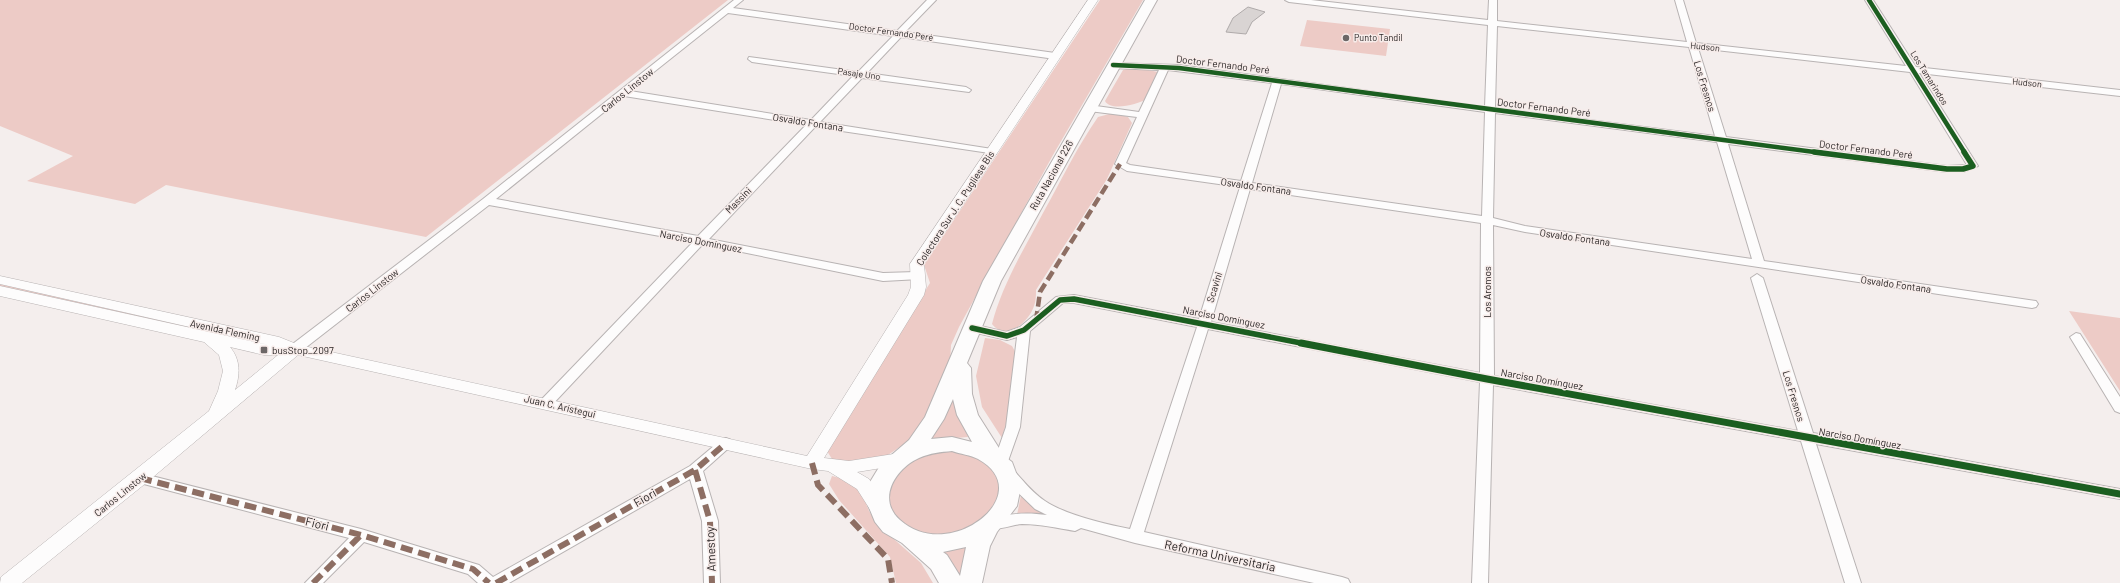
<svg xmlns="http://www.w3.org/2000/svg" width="2120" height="583" font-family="Barlow,sans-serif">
<rect width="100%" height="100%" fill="#f4eeed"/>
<path fill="#edcbc6" d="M0,0H728L426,237L166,185L135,204L27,181L73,156L0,126Z
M1100,0H1143L1053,155L959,327L951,345L950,364L926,421L907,442L885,457L863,462L842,461L832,459L827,451L830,442L930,283L924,265Z
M1307,20L1390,29L1386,56L1300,46Z
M1133,67L1158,72L1147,99C1138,104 1111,112 1105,101L1123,70Z
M1113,113L1128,117L1132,123L1107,179L1036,290C1036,295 1036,301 1034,306C1029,322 1006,342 992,324C1002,285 1024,249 1043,213C1061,181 1077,147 1098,117Z
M0,284L272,345L270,346L0,286Z
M2069,311L2120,318V391Z
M985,338L1000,340L1012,346L1017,355L1010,410L1002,438L982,407L976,376Z
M951,392L968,437L931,440L929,438Z
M951,450L968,453L994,468L1002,493C998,500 993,515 986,519C972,529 950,537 932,535C906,533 875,508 891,480C893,476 899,473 902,470C919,455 929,452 951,450Z
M832,476L844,479L860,487L869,511L879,526L921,563L933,583H896L890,557L839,500L829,484Z
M1021,495L1060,519L1017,515Z
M970,547L963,583L934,551Z"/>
<path fill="#d9d4d3" stroke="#afaaaa" d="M1248,7L1265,12L1252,22L1246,34L1226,32L1233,18Z"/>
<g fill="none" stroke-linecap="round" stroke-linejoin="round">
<defs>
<path id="minor" d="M734,0H743L733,8L897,31L927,0H936L905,32L1055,53L1059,56L1055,59L901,37L867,73L966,87L971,90L969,92L862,78L820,122L992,149L996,150V154L815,127L709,239L883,273L916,272L922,276L920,279L883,281L703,244L551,406H541L539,403L541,400L693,242L489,205L300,352H290L289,349L290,346L483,199ZM728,13L893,36L858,72L749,57L748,59L752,62L853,76L811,120L630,91ZM624,96L806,125L698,236L496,199Z
M1285,0H1311L1488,20L1489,0H1497V21L1687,42L1675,0H1683L1696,43L1906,66L1865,0H1873L1916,67L2120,90V96L1919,73L1978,166L1963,172H1947L1728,144L1764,261L2036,301L2038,304L2036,307L2032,308L1525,232L1493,225L1494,376L1798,431L1751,278L1757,274L1763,278L1813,433L2120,489V499L1816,444L1861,583H1845L1801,441L1493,385L1488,583H1472L1480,382L1208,329L1144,532L1342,577L1348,579L1350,583H1314L1135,543L1081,528L1075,531C1058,528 1040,524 1022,524C1011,525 998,531 989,528L986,524L989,520C1009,513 1026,512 1047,515L1035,509L1006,481L1004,477L1006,473L1011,472L1016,473C1025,483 1034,494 1045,501C1066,515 1105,524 1130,529L1197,327L1074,303H1063L1030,331L1020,427L1007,464L1005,468L1000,469L995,468L993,464L1006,427L1017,337L1007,340L968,331L966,328L968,325L972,324L1006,332L1020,327L1056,297L1074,295L1199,319L1240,187L1127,171L1115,164L1137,117L1089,111L1084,108L1089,105L1139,112L1159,70L1113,68L1110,67V63L1179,65L1485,107L1488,25L1289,2ZM1497,26L1689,47L1715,136L1495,108ZM1698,48L1910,72L1967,165L1947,166L1726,137ZM1168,70L1272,83L1241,181L1130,165L1126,163ZM1281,84L1485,112L1482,216L1252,183ZM1495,113L1717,142L1752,259L1525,226L1493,218ZM1250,189L1481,223L1480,373L1211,322Z
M2076,333L2080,334L2120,397V413L2115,411L2070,337Z
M726,438L731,440L733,443L731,446L703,471L718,521L720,583H704L702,521L690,479L509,583H478L468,574L364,542L323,583H305L349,538L140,483L135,482L133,478L135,474L140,473L361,529L479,565L493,577L690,466L721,440Z"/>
<path id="major" d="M1088,0H1098L924,264L926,287L924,295L824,458L849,461L900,453L906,454L909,459L906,464L857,472L869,479L887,506L885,511L878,513L871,511L857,489L828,471L812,469L298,355L146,483L22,583H0L1,577L209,411L218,391L223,371L219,355L204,342L0,296V286L269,345L0,284V276L279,337L299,345L807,456L908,295L911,287L910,264ZM230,347L264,355H278L235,390C240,375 241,360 230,347Z"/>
<path id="highway" d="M1145,0H1157L1001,281L967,363L971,368L972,394L978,415L1004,456L1012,462L1021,486L1017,506L997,532L990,546L982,583H939L931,569L902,543L883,532L875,522L868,505L867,494L870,482L881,464L909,440L925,417L983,281ZM953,399L957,415L972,442L952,437L931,439L944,419ZM952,451C960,454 971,455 978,459C1040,493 950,565 900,520C876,499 896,468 919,458C930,453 941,452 952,451ZM966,547L960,576L947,555L943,552Z"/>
</defs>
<use href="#minor" stroke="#b8b3b3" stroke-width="2"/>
<use href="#major" stroke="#b8b3b3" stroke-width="1"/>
<use href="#highway" stroke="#b8b3b3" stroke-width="2"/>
<use href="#minor" fill="#fdfcfc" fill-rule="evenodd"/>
<use href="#major" fill="#fdfcfc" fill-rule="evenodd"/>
<use href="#highway" fill="#fdfcfc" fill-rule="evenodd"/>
<path stroke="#8d6e63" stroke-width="4.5" stroke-dasharray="10 4.5" stroke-linecap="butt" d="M1036,321L1040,292L1120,164"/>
<path stroke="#8d6e63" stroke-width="6" stroke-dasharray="12 6" stroke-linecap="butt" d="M812,463L818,485L888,559L892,583
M695,470L710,521L712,583
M140,478L361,535L473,569L489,583
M313,583L361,535
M496,583L695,470L726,443"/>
<defs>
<path id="cycleway-far2" d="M1869,0L1965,153
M1113,65L1179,68L1822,153"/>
<path id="cycleway-far1" d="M1814,152L1947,169H1963L1973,166L1964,152
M972,328L1007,336L1024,330L1060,300L1074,299L1306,344"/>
<path id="cycleway" d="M1301,343L1487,379L2120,494"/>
</defs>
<use href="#cycleway-far2" stroke="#f7ecea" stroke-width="6"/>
<use href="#cycleway-far1" stroke="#f7ecea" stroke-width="8"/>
<use href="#cycleway" stroke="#f7ecea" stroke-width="10"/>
<use href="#cycleway-far2" stroke="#1b5e20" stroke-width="4.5"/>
<use href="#cycleway-far1" stroke="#1b5e20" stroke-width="5.5"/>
<use href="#cycleway" stroke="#1b5e20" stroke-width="7"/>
</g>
<g fill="#6c6767" stroke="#f7ecea" stroke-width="1.5">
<circle cx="1346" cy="38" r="4"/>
<rect x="260" y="346" width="8" height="8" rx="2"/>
</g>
<g text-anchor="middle" stroke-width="3" stroke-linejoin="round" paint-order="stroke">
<g font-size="9" fill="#231f1f" stroke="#f7ecea">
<text transform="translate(891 32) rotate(8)" y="3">Doctor Fernando Peré</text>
<text transform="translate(1705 47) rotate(6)" y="3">Hudson</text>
<text transform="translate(859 74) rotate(8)" y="3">Pasaje Uno</text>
<text transform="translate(1929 78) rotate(58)" y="3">Los Tamarindos</text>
<text transform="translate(2027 83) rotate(6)" y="3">Hudson</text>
</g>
<g font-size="9" fill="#231f1f" stroke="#f7ecea" text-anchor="start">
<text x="1354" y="41">Punto Tandil</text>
</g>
<g font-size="10" fill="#231f1f" stroke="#f7ecea">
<text transform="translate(1223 64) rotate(7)" y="4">Doctor Fernando Peré</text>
<text transform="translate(1705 86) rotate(73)" y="4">Los Fresnos</text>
<text transform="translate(627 90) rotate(-39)" y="4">Carlos Linstow</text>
<text transform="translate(1544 107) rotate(7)" y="4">Doctor Fernando Peré</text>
<text transform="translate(808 122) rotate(9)" y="4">Osvaldo Fontana</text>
<text transform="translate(1866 149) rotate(7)" y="4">Doctor Fernando Peré</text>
<text transform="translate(1051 175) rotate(-61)" y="4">Ruta Nacional 226</text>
<text transform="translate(1256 186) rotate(8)" y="4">Osvaldo Fontana</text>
<text transform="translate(738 200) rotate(-45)" y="4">Massini</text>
<text transform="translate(955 208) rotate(-57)" y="4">Colectora Sur J. C. Pugliese Bis</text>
<text transform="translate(1575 237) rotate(8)" y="4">Osvaldo Fontana</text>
<text transform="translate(701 241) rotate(11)" y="4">Narciso Domínguez</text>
<text transform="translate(1896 284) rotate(8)" y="4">Osvaldo Fontana</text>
<text transform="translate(1214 287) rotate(-73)" y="4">Scavini</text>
<text transform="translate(372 290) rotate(-38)" y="4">Carlos Linstow</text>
<text transform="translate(1487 292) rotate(-90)" y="4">Los Aromos</text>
<text transform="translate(1224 317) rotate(11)" y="4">Narciso Domínguez</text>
<text transform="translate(225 330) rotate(12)" y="4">Avenida Fleming</text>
<text transform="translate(1542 379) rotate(10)" y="4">Narciso Domínguez</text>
<text transform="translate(1794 396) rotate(73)" y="4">Los Fresnos</text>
<text transform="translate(560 406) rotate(13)" y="4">Juan C. Arístegui</text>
<text transform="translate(1860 438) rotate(10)" y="4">Narciso Domínguez</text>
<text transform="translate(120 494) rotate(-39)" y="4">Carlos Linstow</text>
</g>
<g font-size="10" fill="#231f1f" stroke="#f7ecea" text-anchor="start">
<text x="272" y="354">busStop_2097</text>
</g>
<g font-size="12" fill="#231f1f" stroke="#f7ecea">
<text transform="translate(645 498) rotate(-30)" y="4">Fiori</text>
<text transform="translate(317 524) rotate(14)" y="4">Fiori</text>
<text transform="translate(711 549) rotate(-92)" y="4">Amestoy</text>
<text transform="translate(1220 556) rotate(12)" y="4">Reforma Universitaria</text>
</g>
</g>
</svg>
